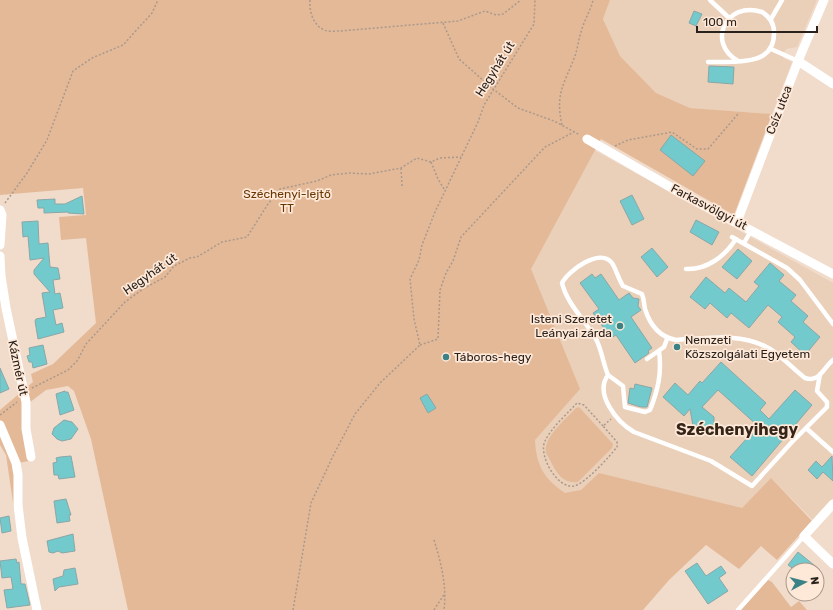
<svg xmlns="http://www.w3.org/2000/svg" width="833" height="610" font-family="Rubik,sans-serif">
<rect width="100%" height="100%" fill="#f1dbcb"/>
<path fill="#eacfb9" d="M610,0H817L797,47L786,49L784,53L783,58L792,62L772,114L690,108L656,93L620,56L603,19Z
M594,150L833,283V498L813,520L771,478L742,508L536,509L505,280Z"/>
<path fill="#e4b997" d="M0,0H610L603,19L620,56L656,93L690,108L772,114L734,215L601,139L531,269L580,389L535,440C536,465 544,479 565,493L581,490L599,473L742,508L771,478L812,521L777,560L761,546L739,569L706,545L669,580L643,610H128L91,439L74,391L68,386L46,390L25,406L29,461L18,463L0,425V410L33,382L31,374L53,364L96,323L86,238L61,240L59,217L86,215L83,188L0,195Z
M579,407L613,444L612,448L578,482C559,484 555,468 546,453C543,437 566,419 576,408Z
M0,432L15,464L14,509L6,455L0,445Z
M768,580L772,582L791,607L799,601L807,610H741Z"/>
<path fill="#73cacd" stroke="#89a7a7" d="M694,11L702,14L696,26L689,23Z
M709,66L734,67L733,84L708,82Z
M671,135L705,161L693,176L660,150Z
M632,195L644,219L632,225L620,201Z
M82,196L84,214L68,213V212L44,213V208H38L37,200L55,199V204H65Z
M696,220L719,232L712,245L690,232Z
M38,221L39,244L48,243L50,267L58,268L60,279L53,280L55,294L60,293L63,308L53,310L56,325L62,323L64,332L38,339L35,321L36,319L46,317L42,293L50,292L34,274V270L44,258L30,260L28,236L23,237L22,222Z
M652,248L668,267L657,277L641,257Z
M738,249L752,261L737,279L722,267Z
M770,263L784,275L779,281L796,295L791,301L808,316L803,322L820,337L805,355L791,342L795,337L778,322L782,317L768,305L749,328L731,313L727,318L710,303L705,309L690,297L706,277L725,293L729,288L746,302L759,286L754,282Z
M592,274L595,278L601,274L619,300L629,293L633,298L639,299L638,306L641,310L631,317L652,348L648,351L649,353L635,363L616,335L611,338L593,313L599,309L580,283Z
M43,345L47,364L33,368L32,362H29L27,356L30,355L29,348Z
M721,362L766,403L760,410L769,419L795,390L812,405L752,476L730,457L758,426L718,390L702,407L714,417V425L709,431L700,432L693,426L690,409L684,416L663,397L675,383L688,395L700,381L702,383Z
M0,368L9,389L0,393Z
M635,384L652,388L647,407H641L628,403L630,388L634,389Z
M65,391V392H68L74,410L60,415L56,394Z
M427,394L436,408L428,413L420,398Z
M64,420L72,422L78,429L71,439L62,441L57,439L52,434L54,428Z
M71,456L75,477L59,479L58,475H54L53,463L57,462L56,458L60,457Z
M832,456L833,481L823,472L817,479L808,470L816,461L822,467Z
M66,499L71,515H69L70,521L57,523L54,501Z
M9,516L11,531L2,533L0,518Z
M73,534L75,551L62,553L58,551L53,553L49,552L47,541Z
M798,552L820,570H795L788,565Z
M16,559L17,563L19,562L21,584H25L30,605L7,608L4,590L13,589L11,577L2,578L0,561Z
M697,563L706,576L721,566L726,573L719,578L728,591L708,604L685,571Z
M75,568L78,584L59,587L55,591L53,579L63,576L64,570Z"/>
<g fill="none" stroke-linecap="round" stroke-linejoin="round">
<path stroke="#aa998c" stroke-width="1.5" stroke-dasharray="2 2" stroke-linecap="butt" d="M310,0C309,11 313,25 324,30C328,32 335,31 340,31L458,21L485,11L496,15L503,14L521,0
M443,23L459,59L493,89L518,108L554,121L580,135
M562,125C555,93 564,85 575,56C578,47 579,36 583,26C586,17 591,9 593,0
M615,146L628,140L672,132L697,149H708L738,114
M431,162L438,179L444,189
M401,168L402,186
M5,203L27,173L47,140L73,71L92,58L123,45L152,13L158,0
M420,345L438,339L440,290L446,273L453,261L461,237L545,147L574,132
M32,388L68,370L77,361L86,344L125,302L143,289L165,277L174,266L190,258L197,257L222,242L247,237L268,204L280,189L317,181L331,175L349,173L369,174L401,168L417,158L431,162L440,158L461,157
M0,415L17,402
M603,426L584,405L577,403C566,415 552,427 545,441C538,455 557,489 574,486C586,483 609,457 617,447V442L603,426L611,419
M434,540C441,562 447,587 444,610
M293,610L311,503L333,456L355,414L380,383L420,345L414,319L410,279L419,260L422,245L435,212L478,122L484,105L534,24L535,0
M434,610L445,593"/>
<path stroke="#fff" stroke-width="4.5" d="M710,0L727,16
M771,19L782,0
M771,49L798,61
M708,62C733,61 775,68 774,32C774,23 770,17 762,12C726,0 706,43 738,61
M732,237L787,268L800,280L833,324
M744,243L752,229
M686,269C707,270 725,256 736,239
M647,359L664,347L667,339
M820,374L817,391L827,402V407L792,442L752,486L711,461L634,432C617,422 594,394 608,375C603,363 602,351 596,339C585,320 567,304 562,283C568,271 600,247 612,263C615,267 619,280 623,286L642,294C644,299 644,304 645,309C650,325 660,337 676,340C706,338 743,332 770,349C783,357 793,369 805,378C820,383 823,368 833,360
M608,375L623,386L625,407L645,412L650,410C658,390 662,373 659,351
M806,428L833,452
M738,610L804,536"/>
<path stroke="#fff" stroke-width="9" d="M798,61L833,84
M587,139L684,195L833,274
M0,210L2,215L0,245
M737,222L798,61L824,0
M0,256L1,276L6,308L26,402V429L31,457
M0,425L16,463L18,475V505L22,538L37,610
M833,504L804,536L833,564"/>
</g>
<g fill="#3a8285" stroke="#fee8d8" stroke-width="1.5">
<circle cx="620" cy="326" r="4"/>
<circle cx="677" cy="347" r="4"/>
<circle cx="446" cy="357" r="4"/>
</g>
<g text-anchor="middle" stroke-width="3.5" stroke-linejoin="round" paint-order="stroke">
<g font-size="12" fill="#29211b" stroke="#fee8d8">
<text transform="translate(495 69) rotate(-58)" y="4">Hegyhát út</text>
<text transform="translate(779 110) rotate(-69)" y="4">Csíz utca</text>
<text transform="translate(709 207) rotate(28)" y="4">Farkasvölgyi út</text>
<text transform="translate(150 274) rotate(-35)" y="4">Hegyhát út</text>
<text transform="translate(18 368) rotate(78)" y="4">Kázmér út</text>
</g>
<g font-size="12" fill="#683701" stroke="#fee8d8">
<text x="287" y="198">Széchenyi-lejtő<tspan x="287" dy="14">TT</tspan></text>
</g>
<g font-size="12" fill="#29211b" stroke="#fee8d8" text-anchor="start">
<text x="612" y="323" text-anchor="end">Isteni Szeretet<tspan x="612" dy="14">Leányai zárda</tspan></text>
<text x="685" y="344">Nemzeti<tspan x="685" dy="14">Közszolgálati Egyetem</tspan></text>
<text x="454" y="361">Táboros-hegy</text>
</g>
<g font-size="16" font-weight="bold" fill="#352518" stroke="#fee8d8">
<text x="737" y="435">Széchenyihegy</text>
</g>
</g>
<g transform="translate(805 582) rotate(83)"><circle r="19" fill="#fee8d8" stroke="#a9988c"/>
<path d="M0-3L7 15L0 10L-7 15Z" fill="#3a8285"/>
<text y="-6" font-size="11" font-weight="bold" text-anchor="middle" fill="#29211b">N</text>
</g>
<path d="M697 26v6h120v-6" fill="none" stroke="#29211b" stroke-width="2"/>
<text x="703" y="26" font-size="12" fill="#29211b" stroke="#fee8d8" stroke-width="3" paint-order="stroke">100 m</text>
</svg>
